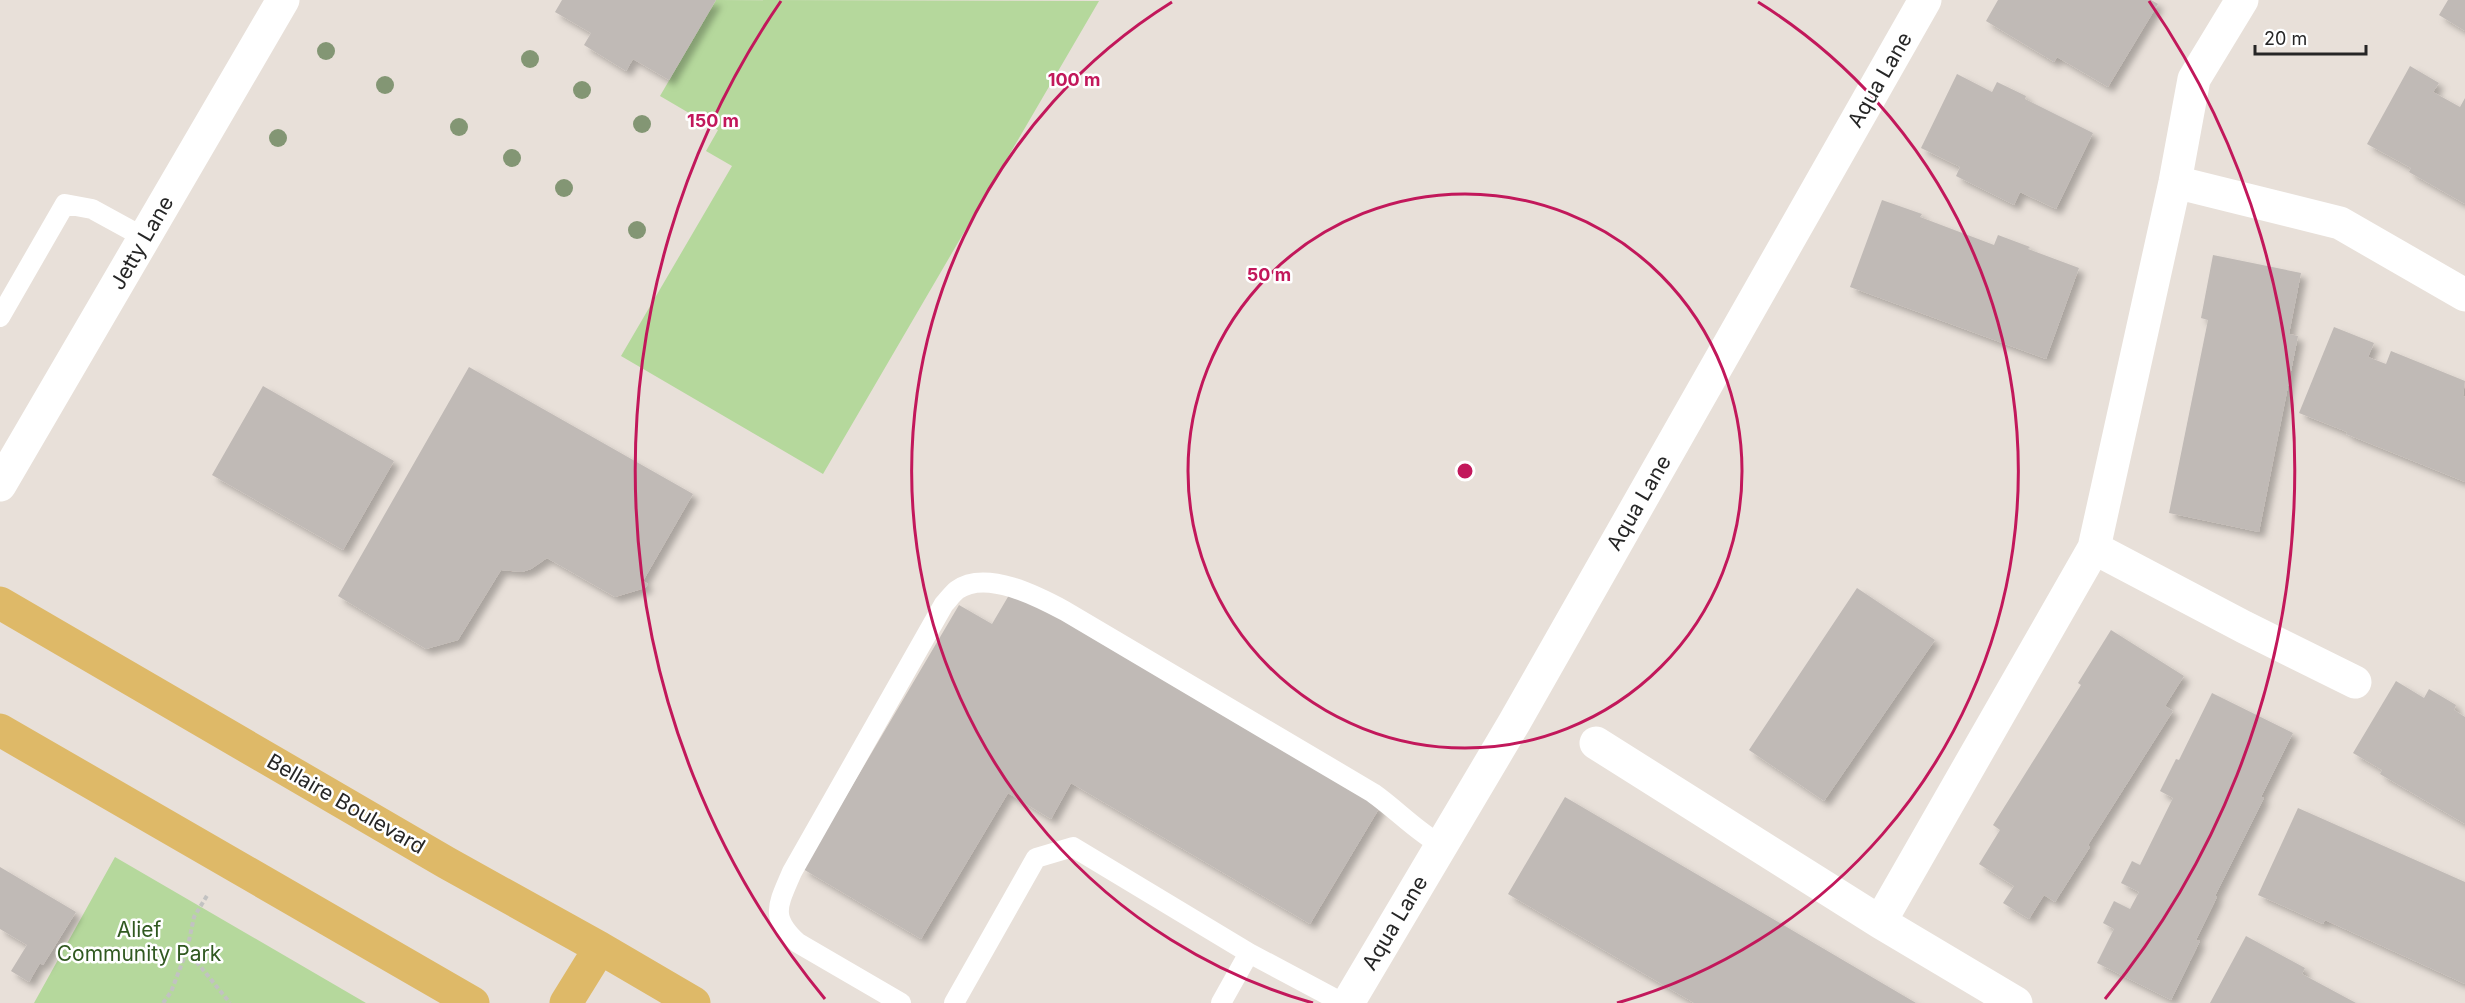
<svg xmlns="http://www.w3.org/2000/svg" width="2465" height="1003" font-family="Inter,sans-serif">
<defs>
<filter id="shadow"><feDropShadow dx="5.5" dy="5.5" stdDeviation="3" flood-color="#0004"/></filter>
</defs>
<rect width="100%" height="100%" fill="#e8e0d9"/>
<path fill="#b5d89c" d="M716,0L1099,1L823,474L621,356L732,166L706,151L718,130L660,96Z
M115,857L366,1003H34Z"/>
<path fill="#c0bab6" filter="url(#shadow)" d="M562,0H716L669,80L633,59L626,71L584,45L591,33L555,12Z
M1998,0H2151L2158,4L2108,87L2057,57L2054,62L1986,21Z
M2448,0H2465V31L2439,15Z
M2410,66L2439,83L2433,92L2460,107L2465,98V204L2409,172L2411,168L2367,144Z
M1957,74L1992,92L1997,82L2026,96L2025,99L2093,133L2056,209L2020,192L2014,205L1956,176L1960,167L1921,148Z
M1882,200L1922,214L1920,217L1994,245L1998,235L2030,247L2028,249L2079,268L2046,359L1850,287Z
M2213,255L2301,273L2289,334L2298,336L2259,532L2169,513L2208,320L2201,318Z
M2334,327L2374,343L2368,357L2386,364L2391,351L2465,381L2463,396L2465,397V482L2346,434L2347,432L2299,413Z
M469,367L693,494L643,581L648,584L645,588L615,597L547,558L531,569L522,572L501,570L458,640L426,649L338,596Z
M263,386L394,461L343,550L212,475Z
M1857,588L1935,640L1824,801L1749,750Z
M1012,590L1380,807L1310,924L1071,783L1051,819L1008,793L921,939L803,869L959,605L992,624Z
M2111,630L2184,676L2165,706L2173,711L2088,845L2090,847L2055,902L2044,895L2029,919L2003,903L2014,886L1979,864L2000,830L1993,825L2081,685L2078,683Z
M2396,681L2424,698L2429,689L2456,705L2454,710L2465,717V824L2380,774L2382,770L2353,753Z
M2212,693L2293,733L2261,797L2264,798L2215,896L2217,897L2196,940L2200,941L2171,1000L2097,963L2114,929L2103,923L2114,901L2130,909L2139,892L2121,883L2132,861L2140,865L2173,798L2160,791L2176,759L2179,760Z
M1565,797L1916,1003H1694L1508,894Z
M2298,808L2465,882V984L2325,920L2323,924L2258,895Z
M0,867L76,912L43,965L40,963L29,982L11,971L27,945L0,929Z
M2246,936L2305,968L2302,974L2356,1003H2210Z"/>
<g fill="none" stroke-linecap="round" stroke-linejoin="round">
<path stroke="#c2c2c2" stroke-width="4" stroke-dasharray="4.5 3" stroke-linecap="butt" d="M187,950L230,1003
M163,1003L171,992L187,950L194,917L208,894"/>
<path stroke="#fff" stroke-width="20" d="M0,317L65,204L92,209L145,238
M901,1003L798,943C769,917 778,905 792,872L944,604C948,600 952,594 957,590C986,569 1039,597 1065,611L1373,793C1397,810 1416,831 1441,845
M954,1003L1036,858L1073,847L1249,953L1343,1003
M1221,1003L1249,953"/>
<path stroke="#fff" stroke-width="33" d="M2175,182L2340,223L2465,295
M0,485L283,0
M2094,548L2244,627L2355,682
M1596,743L1880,922L2016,1003
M1880,922L2094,548L2175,182L2194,79L2242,0
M1348,1003L1514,723L1925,0"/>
<path stroke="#deb968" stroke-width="33" d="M0,603L447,863L600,948L694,1003
M0,730L473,1003
M566,1003L600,948"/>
</g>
<g fill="#839674">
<circle cx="326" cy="51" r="9"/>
<circle cx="530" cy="59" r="9"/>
<circle cx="385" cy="85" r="9"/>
<circle cx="582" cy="90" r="9"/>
<circle cx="642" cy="124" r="9"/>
<circle cx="459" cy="127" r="9"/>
<circle cx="278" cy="138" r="9"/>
<circle cx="512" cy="158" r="9"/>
<circle cx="564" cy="188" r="9"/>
<circle cx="637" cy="230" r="9"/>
</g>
<g fill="none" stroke="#c2185b" stroke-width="3">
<circle cx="1465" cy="471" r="277"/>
<path d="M1313 1003A553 553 0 0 1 1172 2M1758 2A553 553 0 0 1 1617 1003"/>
<path d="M825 999A830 830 0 0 1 781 1M2149 1A830 830 0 0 1 2105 999"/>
</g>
<g text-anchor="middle" stroke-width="5" stroke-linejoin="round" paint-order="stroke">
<g font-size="21" fill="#262626" stroke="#fff">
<text transform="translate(1880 80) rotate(-60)" y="7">Aqua Lane</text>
<text transform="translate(142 243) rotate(-60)" y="7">Jetty Lane</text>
<text transform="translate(1639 503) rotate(-60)" y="7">Aqua Lane</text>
<text transform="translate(346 804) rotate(30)" y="7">Bellaire Boulevard</text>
<text transform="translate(1395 923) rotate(-59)" y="7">Aqua Lane</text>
</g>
<g font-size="21" fill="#315921" stroke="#fff">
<text x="139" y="937">Alief<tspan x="139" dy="24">Community Park</tspan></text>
</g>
</g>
<circle cx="1465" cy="471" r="9" fill="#c2185b" stroke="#fff" stroke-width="3"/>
<g font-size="18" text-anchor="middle" font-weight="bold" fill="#c2185b" stroke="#fff" stroke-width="5" stroke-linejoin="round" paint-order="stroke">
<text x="1074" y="86">100 m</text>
<text x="713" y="127">150 m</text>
<text x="1269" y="281">50 m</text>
</g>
<path d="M2255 45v9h111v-9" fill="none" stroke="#262626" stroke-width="3"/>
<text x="2264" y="45" font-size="18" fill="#262626" stroke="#ffffff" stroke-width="4.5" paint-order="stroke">20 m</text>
</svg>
